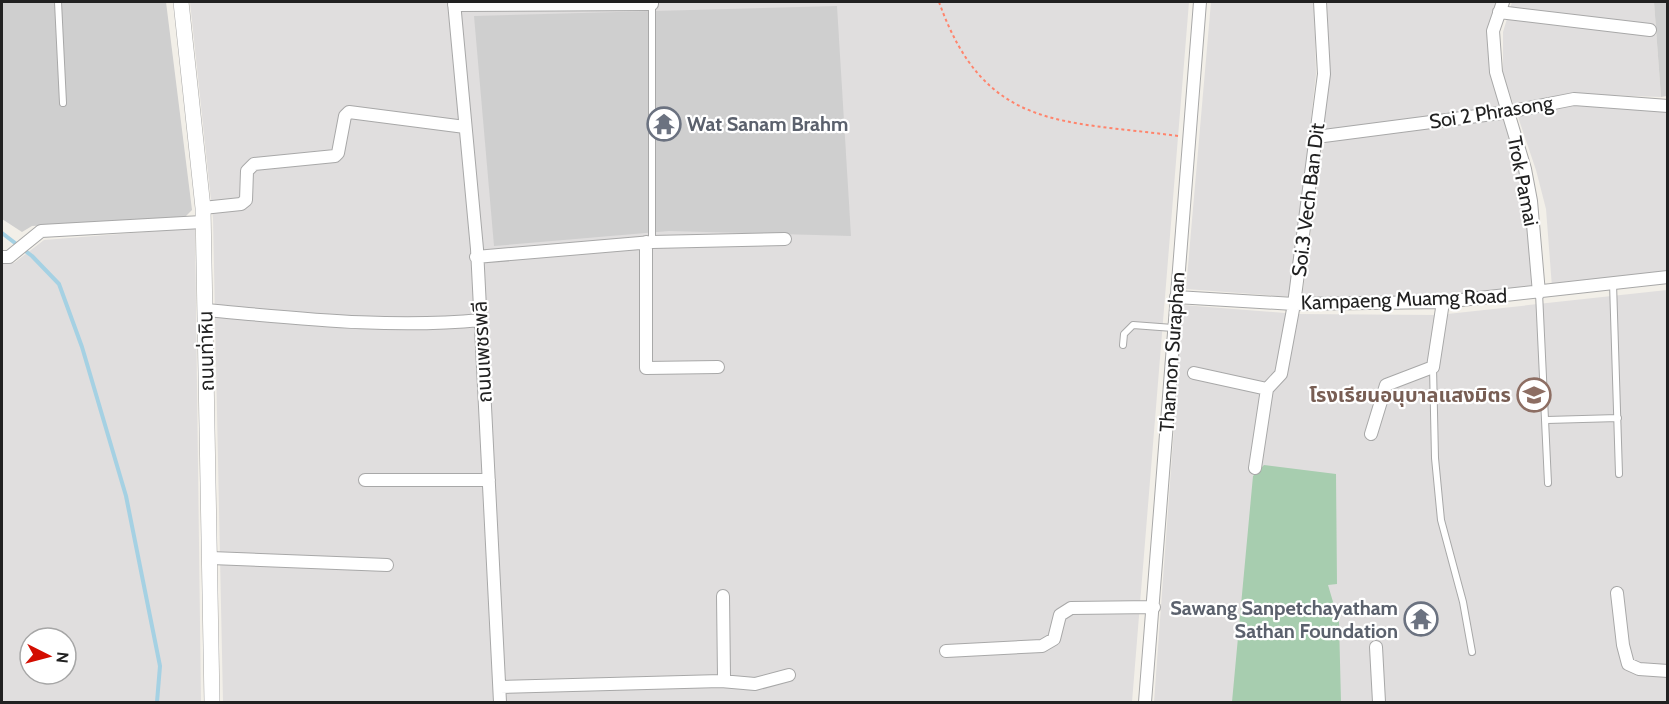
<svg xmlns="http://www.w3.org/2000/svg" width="1669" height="704" font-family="Cabin,'Noto Sans Thai',sans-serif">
<rect width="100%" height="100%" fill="#f2efe8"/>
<path fill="#e0dede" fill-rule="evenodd" d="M190,2H1189L1132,702H223L213,219Z
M1211,2H1314L1316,74L1291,297L1186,289Z
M1327,2H1500L1493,73L1501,110L1323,130L1329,74Z
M1512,2H1654L1661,97L1573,94L1514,106L1503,74V32Z
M1575,104L1667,111V272L1552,287L1546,209L1536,170L1518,117Z
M1503,118L1520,169L1527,202L1535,286L1434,297L1302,298L1323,140Z
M195,228L201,702H2V262L14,263L44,240ZM30,638H66V674H30Z
M1667,290V702H1154L1183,305L1297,314L1438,315Z"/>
<path fill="#cfcfcf" d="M2,2H166L192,210L184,218L32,226L22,232L2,219Z
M1654,2H1667V96L1661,97Z
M837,6L851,236L669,231L494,246L474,16Z"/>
<path fill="#a7cdaf" d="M1264,465L1336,474L1337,584L1328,585L1339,622L1341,702H1232L1253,476Z"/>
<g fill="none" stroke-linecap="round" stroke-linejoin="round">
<path stroke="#a5d1e3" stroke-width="4" d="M2,233L32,256L59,284L82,347L126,496L160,666L157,702"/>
<defs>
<path id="service" d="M58,2L63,103
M652,242V4
M1613,283L1619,474
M1539,293L1548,483
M1123,345L1124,334L1133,325L1173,328
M1433,367L1435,458L1441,520L1463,602L1472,652
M1547,420L1618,418"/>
<path id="minor" d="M454,2L477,249L500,702
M1503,2L1493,31L1496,72L1525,169L1531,201L1539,293
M454,5L652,4V2
M1499,12L1650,30
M1316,137L1508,112L1574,99L1668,106
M203,208L241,204L246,200L247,171L254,164L335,156L338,153L345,116L349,112L465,127
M646,242V368L718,367
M2,257H9L41,231L202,222
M476,257L652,242L785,239
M1176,297L1294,304L1443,302L1668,277
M205,310C297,318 389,329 481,320
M1194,373L1267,389L1281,374L1294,304L1324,74L1320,2
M1371,434L1386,385L1433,367L1443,302
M1255,468L1267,389
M365,480H489
M211,558L387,565
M1617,593L1623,645L1628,664L1639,669L1668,671
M1376,647L1379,702
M946,651L1042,646L1054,639L1060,615L1071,608L1154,607
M721,681L755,684L789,675
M500,687L721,681L724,677L723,596
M1145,702L1200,2"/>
<path id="tertiary" d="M181,2L203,208L212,702"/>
</defs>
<use href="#service" stroke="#a8a8a8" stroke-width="8"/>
<use href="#minor" stroke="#a8a8a8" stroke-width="14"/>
<use href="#tertiary" stroke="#a8a8a8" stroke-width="16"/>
<path stroke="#ff846c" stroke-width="2" stroke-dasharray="3 3" stroke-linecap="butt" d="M939,2C985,131 1061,120 1178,136"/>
<use href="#service" stroke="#fff" stroke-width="6"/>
<use href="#minor" stroke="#fff" stroke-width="12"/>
<use href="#tertiary" stroke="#fff" stroke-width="15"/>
</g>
<defs>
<symbol id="temple-ring" viewBox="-11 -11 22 22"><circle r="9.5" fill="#fff" stroke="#6b7280" stroke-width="1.5"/><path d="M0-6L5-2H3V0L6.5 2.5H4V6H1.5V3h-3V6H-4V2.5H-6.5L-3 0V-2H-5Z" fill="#6b7280"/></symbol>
<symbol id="school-ring" viewBox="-11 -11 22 22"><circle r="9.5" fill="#fff" stroke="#8d6e63" stroke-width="1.5"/><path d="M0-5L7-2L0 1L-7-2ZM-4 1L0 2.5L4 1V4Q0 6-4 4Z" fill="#8d6e63"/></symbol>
</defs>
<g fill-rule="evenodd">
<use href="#temple-ring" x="645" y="105" width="38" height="38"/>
<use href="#school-ring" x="1515" y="376" width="38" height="38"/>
<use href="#temple-ring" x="1402" y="600" width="38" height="38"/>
</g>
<g text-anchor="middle" stroke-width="4.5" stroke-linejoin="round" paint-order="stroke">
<g font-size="20" fill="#212121" stroke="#fff">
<text transform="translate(1491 112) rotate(-9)" y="7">Soi 2 Phrasong</text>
<text transform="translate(1523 181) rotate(79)" y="7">Trok Pamai</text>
<text transform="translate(1308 200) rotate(-83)" y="7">Soi.3 Vech Ban Dit</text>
<text transform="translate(1404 299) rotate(-2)" y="7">Kampaeng Muamg Road</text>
<text transform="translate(206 351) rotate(-91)" y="7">ถนนท่าหิน</text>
<text transform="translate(482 352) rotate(-93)" y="7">ถนนเพชรพลี</text>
<text transform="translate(1172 352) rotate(-86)" y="7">Thannon Suraphan</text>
</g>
<g font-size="20" font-weight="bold" fill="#5b616d" stroke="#fff" text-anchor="start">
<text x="687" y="131">Wat Sanam Brahm</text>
<text x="1398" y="615" text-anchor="end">Sawang Sanpetchayatham<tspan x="1398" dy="23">Sathan Foundation</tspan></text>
</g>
<g font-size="20" font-weight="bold" fill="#785e54" stroke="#fff" text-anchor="end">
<text x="1511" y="402">โรงเรียนอนุบาลแสงมิตร</text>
</g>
</g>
<rect width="1669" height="704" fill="none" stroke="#212121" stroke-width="6"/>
<g transform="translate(48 656) rotate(96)"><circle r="28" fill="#ffffff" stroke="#a6a6a6" stroke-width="1.5"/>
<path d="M0-4.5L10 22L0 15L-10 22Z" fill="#d30d00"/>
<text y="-9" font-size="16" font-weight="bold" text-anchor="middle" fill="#212121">N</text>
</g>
</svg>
